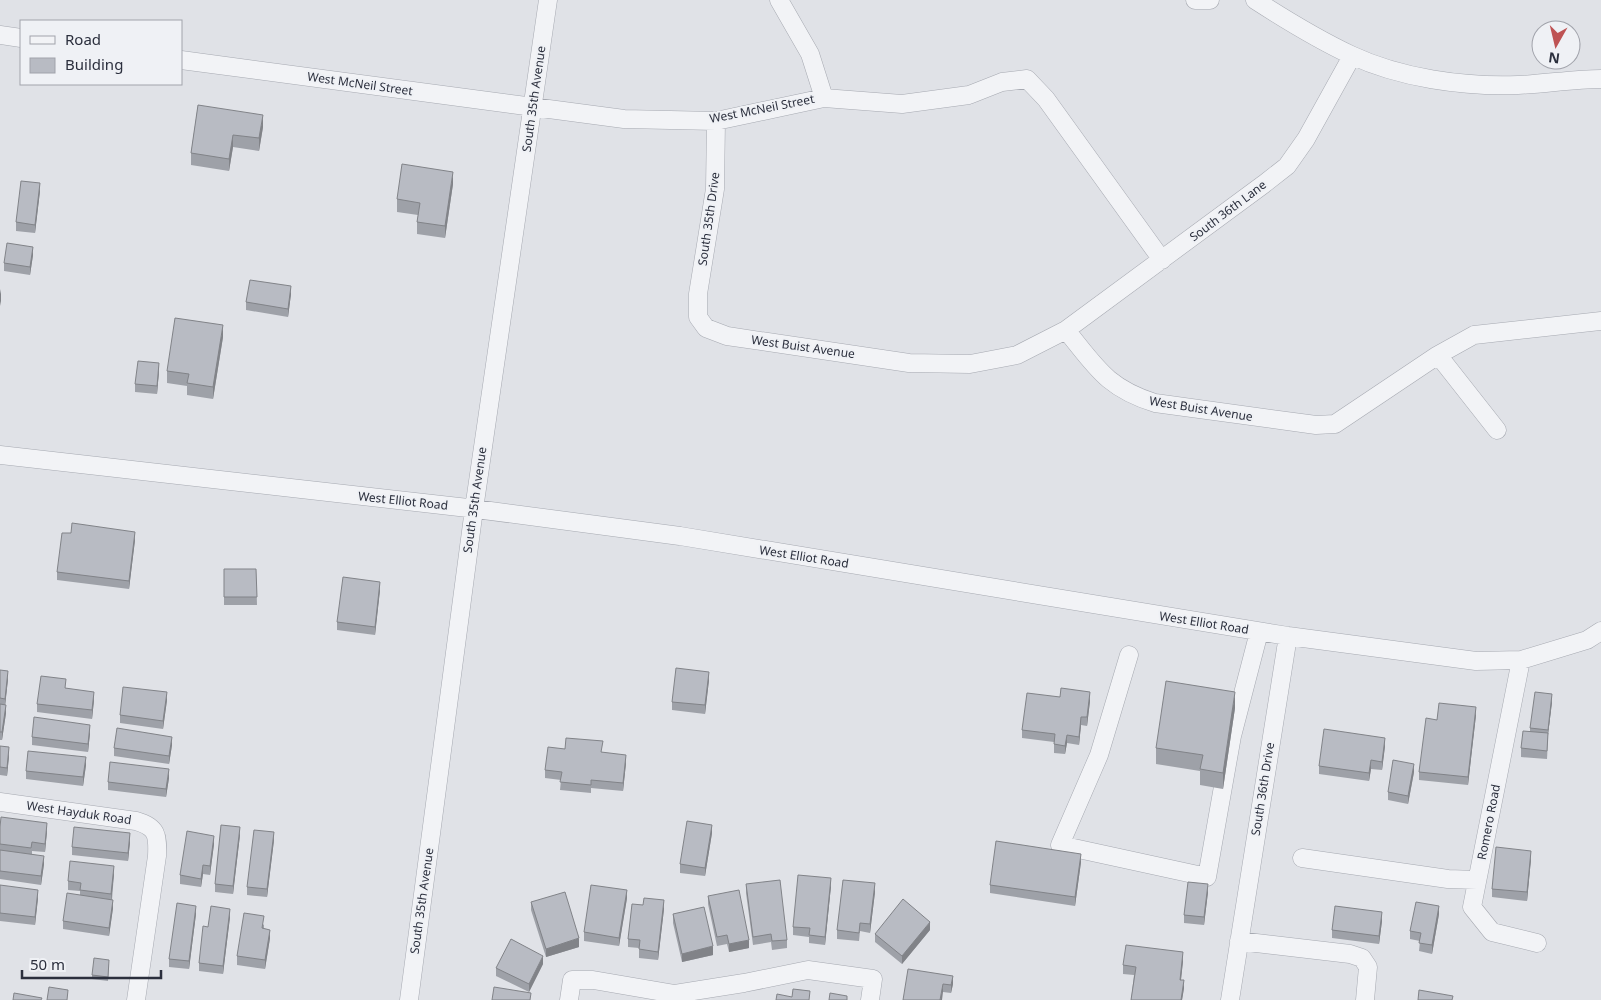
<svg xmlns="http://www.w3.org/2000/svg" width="1601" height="1000" font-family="'Noto Sans',sans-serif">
<rect width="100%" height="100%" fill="#e0e2e7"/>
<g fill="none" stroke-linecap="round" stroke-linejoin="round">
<defs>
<path id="minor" d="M779,0L810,54L824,98
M1195,0H1210
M1255,0C1286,20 1317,39 1351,55C1400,78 1463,87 1518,85C1546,84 1573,79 1601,79
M0,35L21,38
M181,60L624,119L716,121L824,98L902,104L969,95L1002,82L1027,79L1046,99L1162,260
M716,121L715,189L698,294V317L706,328L727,336L909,363L970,364L1017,355L1066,330L1264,184L1287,166L1306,139L1352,56
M1066,330C1096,367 1107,388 1155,403L1316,425L1335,424L1438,355L1474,335L1601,321
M1438,355L1497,430
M0,455L468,508L680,536L1288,636L1476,661L1521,660L1587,640L1601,631
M1129,655L1099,755L1060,845L1207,877L1232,736L1259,632
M1521,660L1472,907L1492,932L1537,943
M0,802L136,821C157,827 158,835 157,856L136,1000
M1302,858L1448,879L1477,880
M1239,941L1350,954L1362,958L1368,967L1365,1000
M409,1000L474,509L548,0
M569,1000L572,980H593L675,994L744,983L808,970L873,979L870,1000
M1230,1000L1288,636"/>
</defs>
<use href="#minor" stroke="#a6a9b1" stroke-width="19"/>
<use href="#minor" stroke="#f2f3f6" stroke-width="18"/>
</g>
<path fill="#9ea1a8" d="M198,105L263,127L259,151L233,147L229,171L191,165V153Z
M453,184L445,238L417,234V222L418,215L397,212V199Z
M40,191L35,233L16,231V222Z
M33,255L30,275L4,271V263Z
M291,294L288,317L246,310V302Z
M223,337L213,399L187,395V386L167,383V371Z
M159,371L157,394L135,392V384Z
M135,540L129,589L57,580V572Z
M224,569H256L257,605H224Z
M380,590L375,635L337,630V622Z
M0,670L8,679L5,705L6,713L2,740H0Z
M709,680L705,714L672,710V702Z
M66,688L94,700L92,719L37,712V704Z
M167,700L163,729L120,723V715Z
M1090,701L1087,726L1081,725L1079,745L1067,743L1065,754L1054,753V742L1022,738V730Z
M1552,702L1548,735L1547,759L1521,757V748L1530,731V728Z
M1235,708L1223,789L1200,785V771L1156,764V748Z
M1476,715L1468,785L1419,780V772L1437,720Z
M90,733L88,752L32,745V737Z
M172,745L169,764L114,756V748Z
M0,746L9,756L7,776L0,775Z
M1385,746L1382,770L1371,769L1369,781L1319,774V766Z
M602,752L626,763L623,791L591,788V793L560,790L561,780L545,778V770Z
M86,765L83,786L26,779V771Z
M1414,772L1408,804L1388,800V792Z
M169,778L166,797L108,790V782Z
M0,827L47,831L45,852L32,851V854L44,864L41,885L0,879Z
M712,833L705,876L680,873V864Z
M240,835L233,894L215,892V884Z
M274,840L267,897L247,895V887Z
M130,842L128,861L72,855V847Z
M214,844L210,875L203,874L201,887L180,884V875Z
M1531,859L1527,901L1492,897V889Z
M1081,862L1075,906L990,893V885Z
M114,874L112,900L113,908L109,936L63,929V921L80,895V891L68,890V881Z
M746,884L787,940V948L772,950L771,942L753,945L746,893Z
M0,885L38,898L35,925L0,921Z
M831,886L825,945L809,943V937L793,935V927Z
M875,892L870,933L860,931L859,941L837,939V930Z
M1208,892L1204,925L1184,923V915Z
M708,896L749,948L729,952L727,944L717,946L708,904Z
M627,898L619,946L584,941V932Z
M531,902L579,947L546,957L531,910Z
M664,909L658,960L639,958V948L628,947V939Z
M196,914L189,969L169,967V959Z
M673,914L713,955L682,962L673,923Z
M1439,914L1432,954L1419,951L1420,941L1410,939V931Z
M230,917L223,974L199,971V963L208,927Z
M1382,921L1379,944L1332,938V930Z
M264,924V929L270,938L265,969L237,965V956Z
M930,930L902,964L875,942V934Z
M1183,961L1181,980L1184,988L1182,1000H1131L1134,975L1123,974V965Z
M109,964L108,981L92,979V975Z
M543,964L529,992L496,976V968Z
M908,969L953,984L951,993L943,992Z"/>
<path fill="#818388" d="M263,115V127L259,151V138Z
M233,135V147L229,171V159Z
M453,172V184L445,238V226Z
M40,183V191L35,233V225Z
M33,247V255L30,275V267Z
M291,286V294L288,317V309Z
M1,289V301L0,306V294Z
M223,325V337L213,399V387Z
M159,363V371L157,394V386Z
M135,532V540L129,589V581Z
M380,582V590L375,635V627Z
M8,671V679L5,707V699Z
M709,672V680L705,714V705Z
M94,692V700L92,719V710Z
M167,692V700L163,729V721Z
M1090,692V701L1087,726V717Z
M1235,692V708L1223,789V773Z
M1552,694V702L1548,735L1547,759L1548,730Z
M6,705V713L2,740V732Z
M1476,707V715L1468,785V777Z
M1081,717V725L1079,745V737Z
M90,725V733L88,752V744Z
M1067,735V743L1065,754V746Z
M172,737V745L169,764V756Z
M1385,738V746L1382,770V762Z
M9,747V756L7,776V768Z
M626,755V763L623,791V783Z
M86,757V765L83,786V777Z
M1371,760V769L1369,781V773Z
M1414,764V772L1408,804V796Z
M169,769V778L166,797V789Z
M47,823V831L45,852V844Z
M712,825V833L705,876V868Z
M240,827V835L233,894V886Z
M274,832V840L267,897V889Z
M130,833V842L128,861V853Z
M214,836V844L210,875V866Z
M1531,851V859L1527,901V892Z
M1081,854V862L1075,906V897Z
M44,856V864L41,885V876Z
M203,865V874L201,887V879Z
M114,866V874L111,902V894Z
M831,878V886L825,945V937Z
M875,883V892L870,933V924Z
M1208,884V892L1204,925V917Z
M38,890V898L35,925V917Z
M627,890V898L619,946V938Z
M113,900V908L109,936V928Z
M664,900V909L658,960V952Z
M196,906V914L189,969V961Z
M1439,906V914L1432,954V945Z
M230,909V917L223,974V966Z
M1382,912V921L1379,944V936Z
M930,922V930L902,964V956Z
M270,930V938L265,969V960Z
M579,938V947L546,957V949Z
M749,940V948L729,952V944Z
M713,946V955L682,962V954Z
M1183,952V961L1180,988V980Z
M543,956V964L529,992V984Z
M953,976V984L951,993V985Z
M1184,980V988L1182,1000H1181Z
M943,984V992L942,1000H940Z"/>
<path fill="#b8bbc3" stroke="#818388" d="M198,105L263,115L259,138L233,135L229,159L191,153Z
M402,164L453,172L445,226L417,222L420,203L397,199Z
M21,181L40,183L35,225L16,222Z
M7,243L33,247L30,267L4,263Z
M250,280L291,286L288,309L246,302Z
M175,318L223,325L213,387L187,383L189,374L167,371Z
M138,361L159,363L157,386L135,384Z
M72,523L135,532L129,581L57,572L62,533H71Z
M224,569H256L257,597H224Z
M343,577L380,582L375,627L337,622Z
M676,668L709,672L705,705L672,702Z
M0,670L8,671L5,699L0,698Z
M41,676L66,679L65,688L94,692L92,710L37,704Z
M1166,681L1235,692L1223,773L1200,769L1203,755L1156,748Z
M123,687L167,692L163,721L120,715Z
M1061,688L1090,692L1087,717H1081L1079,737L1067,735L1065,746L1054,744L1055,734L1022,730L1027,693L1060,697Z
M1535,692L1552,694L1548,730L1530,728Z
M1439,703L1476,707L1468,777L1419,772L1426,718L1437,720Z
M0,704L6,705L2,732H0Z
M34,717L90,725L88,744L32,737Z
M117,728L172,737L169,756L114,748Z
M1324,729L1385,738L1382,762L1371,760L1369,773L1319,766Z
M1523,731L1548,733L1547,751L1521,748Z
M566,738L603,741L601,752L626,755L623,783L591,780V785L560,782L562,772L545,770L548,747L565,749Z
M0,746L9,747L7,768L0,767Z
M28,751L86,757L83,777L26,771Z
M1393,760L1414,764L1408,796L1388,792Z
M110,762L169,769L166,789L108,782Z
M1,817L47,823L45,844L32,842L31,848L0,844V827Z
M687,821L712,825L705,868L680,864Z
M221,825L240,827L233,886L215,884Z
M74,827L130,833L128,853L72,847Z
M254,830L274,832L267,889L247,887Z
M187,831L214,836L210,866L203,865L201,879L180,875Z
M996,841L1081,854L1075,897L990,885Z
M1496,847L1531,851L1527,892L1492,889Z
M0,850L44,856L41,876L0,871Z
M70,861L114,866L111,894L80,890L81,883L68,881Z
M798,875L831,878L825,937L809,935L810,928L793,927Z
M780,880L787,940L772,941L771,934L753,937L746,884Z
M843,880L875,883L870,924L860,923L859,933L837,930Z
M1188,882L1208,884L1204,917L1184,915Z
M0,885L38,890L35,917L0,913Z
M591,885L627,890L619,938L584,932Z
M739,890L749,940L729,944L727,935L717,937L708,896Z
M565,892L579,938L546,949L531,902Z
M67,893L113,900L109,928L63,921Z
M644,898L664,900L658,952L639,949L640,940L628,939L632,904L643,905Z
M903,899L930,922L902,956L875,934Z
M1416,902L1439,906L1432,945L1419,943L1421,933L1410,931Z
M177,903L196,906L189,961L169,959Z
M211,906L230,909L223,966L199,963L203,926L208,927Z
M1335,906L1382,912L1379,936L1332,930Z
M704,907L713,946L682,954L673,914Z
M244,913L264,916L262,928L270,930L265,960L237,956Z
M511,939L543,956L529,984L496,968Z
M1126,945L1183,952L1180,980H1184L1181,1000H1131L1136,967L1123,965Z
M94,958L109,960L108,977L92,975Z
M908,969L953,976L951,985L943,984L940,1000H903Z
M49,987L68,990L67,1000H47Z
M494,987L531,993L530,1000H492Z
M793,989L810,991L809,1000H776L777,994L792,997Z
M1419,990L1453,996L1452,1000H1418Z
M14,993L42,998L41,1000H13Z
M830,993L847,996V1000H829Z"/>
<g text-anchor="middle" stroke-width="4" stroke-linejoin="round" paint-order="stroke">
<g font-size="12" fill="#2b2f3d" stroke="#eff1f5">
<text transform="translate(360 84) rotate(8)" y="4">West McNeil Street</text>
<text transform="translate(534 99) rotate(-82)" y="4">South 35th Avenue</text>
<text transform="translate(762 109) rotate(-11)" y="4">West McNeil Street</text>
<text transform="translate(1228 211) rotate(-37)" y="4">South 36th Lane</text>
<text transform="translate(709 219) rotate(-82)" y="4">South 35th Drive</text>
<text transform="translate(803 347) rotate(8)" y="4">West Buist Avenue</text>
<text transform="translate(1201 409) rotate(9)" y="4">West Buist Avenue</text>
<text transform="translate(475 500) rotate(-82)" y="4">South 35th Avenue</text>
<text transform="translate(403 501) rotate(6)" y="4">West Elliot Road</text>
<text transform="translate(804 557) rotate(9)" y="4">West Elliot Road</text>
<text transform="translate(1204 623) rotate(9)" y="4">West Elliot Road</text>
<text transform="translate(1263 789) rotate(-81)" y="4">South 36th Drive</text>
<text transform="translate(79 813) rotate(8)" y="4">West Hayduk Road</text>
<text transform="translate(1489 822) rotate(-79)" y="4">Romero Road</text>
<text transform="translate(422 901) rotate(-82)" y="4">South 35th Avenue</text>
</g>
</g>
<rect x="20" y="20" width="162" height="65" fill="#eff1f5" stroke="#a1a3ab"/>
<rect x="30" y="36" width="25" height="8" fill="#f2f3f6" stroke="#a1a3ab"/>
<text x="65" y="45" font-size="15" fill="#2b2f3d">Road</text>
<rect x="30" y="58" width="25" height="15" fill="#b8bbc3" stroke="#a1a3ab"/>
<text x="65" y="70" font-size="15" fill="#2b2f3d">Building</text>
<g transform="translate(1556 45) rotate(188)"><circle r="24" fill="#eff1f5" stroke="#a1a3ab"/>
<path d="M0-4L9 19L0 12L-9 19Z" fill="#be5354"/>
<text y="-8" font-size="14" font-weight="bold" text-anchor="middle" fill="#2b2f3d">N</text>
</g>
<path d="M22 970v8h139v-8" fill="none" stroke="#2b2f3d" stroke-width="2.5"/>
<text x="30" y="970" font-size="15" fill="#2b2f3d" stroke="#eff1f5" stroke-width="4" paint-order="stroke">50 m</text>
</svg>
